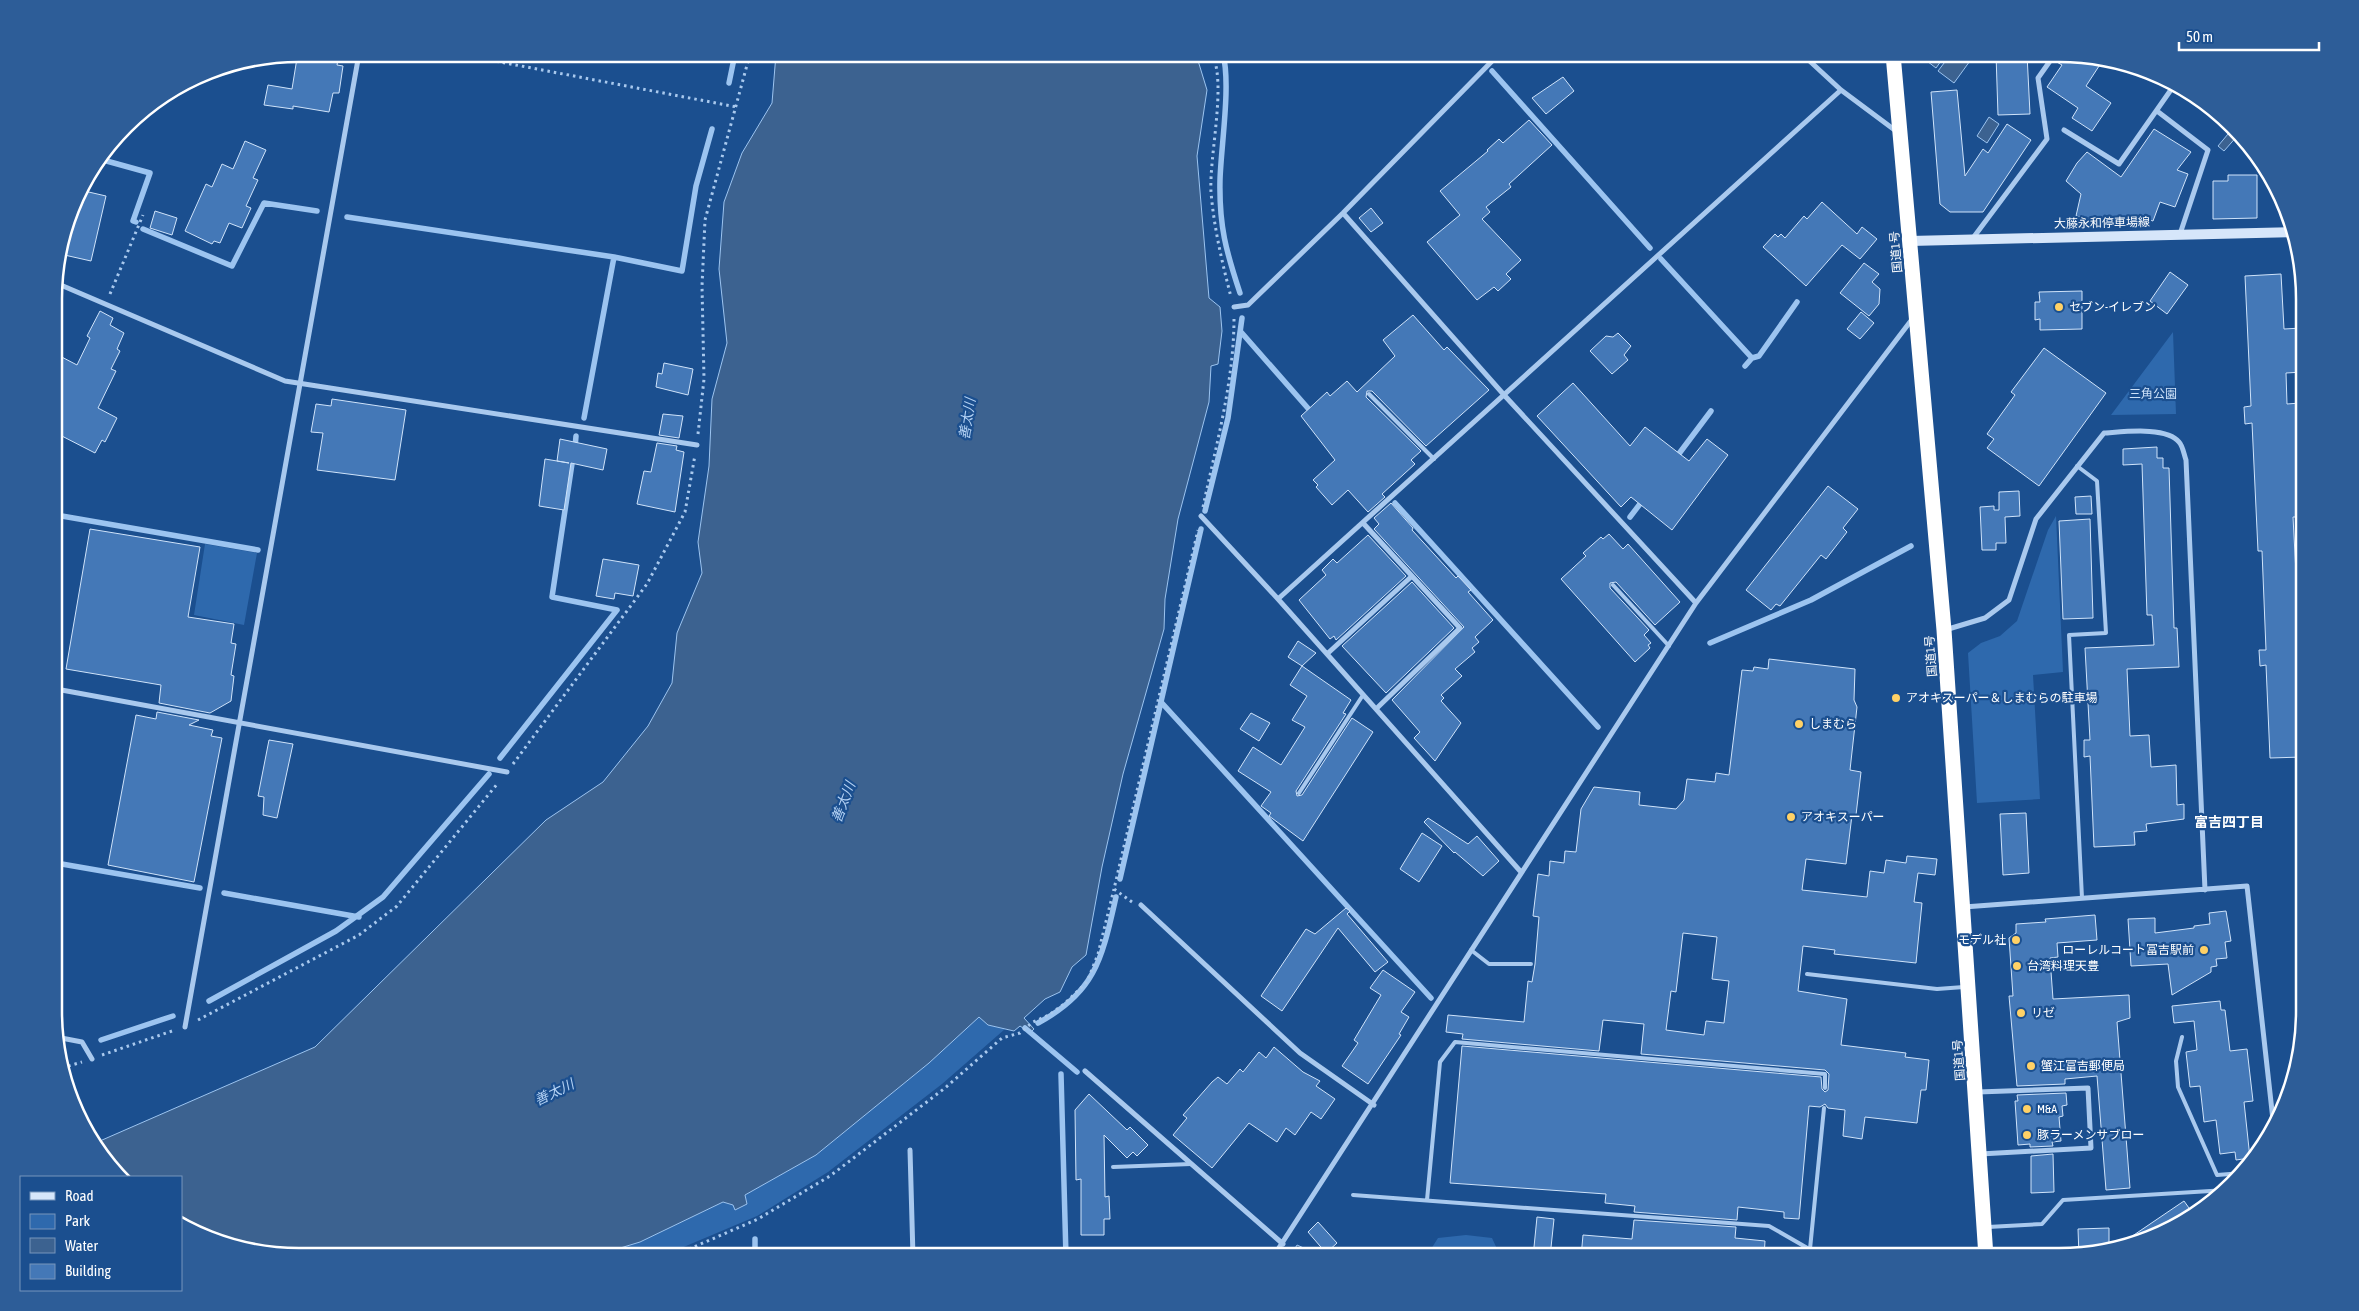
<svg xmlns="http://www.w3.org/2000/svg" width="2359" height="1311" font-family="'Asap Condensed','Noto Sans JP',sans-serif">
<rect width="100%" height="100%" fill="#1b4f8f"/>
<path fill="#2e69ad" d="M2173,332L2176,414L2111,415Z
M2056,516L2063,672L2033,675L2040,799L1977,803L1968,653L1981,643L2000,636L2017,621L2048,530Z
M205,544L257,553L244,625L194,615Z
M979,1016L988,1025L1005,1029L942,1084L828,1172L757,1216L660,1257H603L617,1249L640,1242L723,1202L733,1205L747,1204L745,1195L816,1155L929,1063Z
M1466,1235L1492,1238L1498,1251L1524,1257H1426L1438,1238Z
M1396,1247L1403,1250L1408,1257H1383Z"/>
<path fill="#3c6290" stroke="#9cc4f0" d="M776,54H1196L1207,90L1197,156L1209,298L1220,307L1222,331L1218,364L1211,366L1209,402L1178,519L1165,599L1164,629L1123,774L1102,867L1086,955L1072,967L1060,992L1045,999L1024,1018L1034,1029L1030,1033L1020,1026L1014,1031L988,1025L979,1017L929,1063L816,1155L745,1195L747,1204L735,1210L733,1205L723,1202L640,1242L617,1249L603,1257H299L236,1249L181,1226V1177H121L93,1144L315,1047L546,820L603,782L648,726L672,683L677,633L702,573L698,542L709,466L712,399L727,343L719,269L724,202L742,153L772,103Z
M1920,54H1946L1936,68L1919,55Z
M1951,54H1975L1954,83L1938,71Z
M1989,117L1999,124L1987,143L1977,136Z
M2233,128L2239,134L2224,151L2218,146Z
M1297,1245L1324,1257H1312L1294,1250Z"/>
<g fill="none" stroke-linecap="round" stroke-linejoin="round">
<path stroke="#9cc4f0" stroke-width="5.5" d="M1223,54C1231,85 1221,146 1220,180C1219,226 1226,251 1240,293
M1475,54L1482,60
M1492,71L1650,248
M729,83L735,54
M103,160L150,173L133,221L136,222
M347,217L614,257
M143,229L232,266L264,203L317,211
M1661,259L1752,358L1745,366
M1241,332L1313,414
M1752,358L1759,356L1797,302
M584,418L614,257L682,271L696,186L712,129
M575,448L576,436
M1675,459L1711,411
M1395,503L1598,727
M1205,511L1228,418L1242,318
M56,515L258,550
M1630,517L1643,500
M1710,643L1811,600L1911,546
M1161,702L1431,998
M500,758L617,610L552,597L573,457
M56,863L200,888
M1120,879L1201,529
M224,893L359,917
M209,1001L336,931L383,897L489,774
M1038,1023C1096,992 1102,958 1116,897
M1025,1028L1077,1072
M101,1040L173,1016
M59,1055L64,1054
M1061,1074L1066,1257
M755,1239V1257"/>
</g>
<path fill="#4478b7" stroke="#cfe3fa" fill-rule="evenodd" d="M303,54H339L337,65L343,66L339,93H333L329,112L293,106V109L264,105L268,85L292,89L297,58H303Z
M1996,54H2027L2030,114L1998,115Z
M2060,54L2103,60L2086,86L2111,103L2092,131L2072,118L2078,108L2047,87L2062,65L2055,61Z
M1563,77L1574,91L1546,114L1532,98Z
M1957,90L1965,176L1983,149L1988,153L2007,124L2031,140L1983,212H1950L1940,204L1931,92Z
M1529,120L1552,145L1509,184L1511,187L1486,207L1490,212L1482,219L1521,260L1506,274L1511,279L1498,291L1494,287L1477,300L1427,242L1460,215L1440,191L1488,151L1487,150L1499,139L1503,143Z
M2154,129L2191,152L2177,170L2188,174L2175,207L2160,202L2153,221L2137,216L2136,221L2114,223L2101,219L2100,222L2076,216L2081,194L2066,181L2077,163L2087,152L2121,177Z
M245,141L266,150L253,178L258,180L246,206L251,208L242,228L229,223L220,243L214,241L212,244L185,231L206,184L212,187L222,164L233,169Z
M2228,175H2257V218L2213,219V181H2228Z
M80,190L106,196L91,261L60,254Z
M1822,202L1857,234L1862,227L1877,239L1860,259L1842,245L1806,286L1763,247L1775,234L1778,237L1781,234L1785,238L1804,216L1807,219Z
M1371,208L1383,223L1371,232L1359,218Z
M155,211L177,218L172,235L150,228Z
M1864,263L1879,274L1872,282L1880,289L1879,304L1869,316L1840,293Z
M2170,272L2188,285L2167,314L2150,301Z
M2281,274L2284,329L2302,328L2303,372L2286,373L2287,404L2300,403L2302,444H2305V517H2293L2300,648H2305V673H2300L2303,757L2270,758L2266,665L2260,666L2259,650H2266L2262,551H2258L2252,423L2245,424L2244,407L2251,406L2245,276Z
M2082,291V329L2040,330V319L2035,320V302H2040L2039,292Z
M100,311L113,318L110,325L124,333L117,349L120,351L111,369L116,371L98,408L117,418L105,442L102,440L95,453L56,433V354L77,365L90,338L87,336Z
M1861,312L1874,323L1860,339L1847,329Z
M1413,315L1444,350L1447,347L1489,390L1426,446L1372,391H1367L1366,397L1421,451L1411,460L1415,464L1382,494L1385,497L1368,512L1348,490L1332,505L1316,487L1318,485L1313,480L1335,460L1301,416L1327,392L1330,396L1347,381L1357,392L1395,356L1383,340Z
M1618,333L1631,346L1624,355L1628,360L1612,374L1590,351L1606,336L1613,337Z
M2044,348L2106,393L2039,486L1987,448L1994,439L1987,434L2015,395L2011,392Z
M664,363L693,369L688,395L656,387L658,373L662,374Z
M1573,383L1630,446L1645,427L1689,461L1707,439L1728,455L1672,530L1631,497L1621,507L1537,416Z
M332,399L406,410L395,480L317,470L323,433L311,432L316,404L331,406Z
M663,414L683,416L679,438L659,435Z
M560,439L607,449L603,470L571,463L564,510L539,506L545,459L569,463L557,461Z
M657,443L677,446L676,450L684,452L675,512L637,504L644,471L651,472Z
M2157,447V458H2163V468H2169L2174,628H2177L2179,667L2127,669L2130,736L2149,735L2151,767L2176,765L2177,805L2184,804V819L2146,824L2147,831L2134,832L2135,845L2094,847L2090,756L2084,757V740H2090L2085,648L2154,645L2152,615H2147L2142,464L2123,465V449Z
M1828,486L1858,509L1843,528L1847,532L1826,559L1821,555L1780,606L1776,604L1771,610L1746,590Z
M2019,491L2020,516L2005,517L2006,543H1996V550H1982L1980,507L1994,506V510H1999V492Z
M2091,496L2092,514H2076L2075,497Z
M1391,503L1413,528L1412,530L1456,578L1458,576L1471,590L1468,592L1493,620L1475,637L1479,642L1472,648L1475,652L1455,669L1462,676L1441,695L1444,698L1441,701L1461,723L1435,761L1414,738L1420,732L1392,700L1464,627L1374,529L1379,524L1374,518Z
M2090,519L2093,618L2063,619L2059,521Z
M90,529L200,547L188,617L234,624L231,643L236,644L231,675L234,676L231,701L210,713L159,703L161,685L66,669Z
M1609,534L1623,549L1628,544L1680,602L1655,625L1616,582L1610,583V588L1649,630L1644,635L1651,643L1648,645L1650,648L1635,662L1561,579L1586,556L1583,553L1601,537L1603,539Z
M1368,535L1406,576L1336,640L1334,636L1330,639L1299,600L1326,575L1322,570L1333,559L1337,563Z
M603,559L639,565L633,596L615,593L614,599L596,596Z
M1412,582L1454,628L1386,693L1342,646Z
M1298,641L1316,653L1302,666L1288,657Z
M1769,659L1855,669L1854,700L1857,707L1850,770L1861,772L1856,815H1852L1846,864L1806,859L1802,890L1867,897L1870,871L1884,873L1886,860L1906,863L1907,856L1937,859L1935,875L1918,873L1914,902L1922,903L1916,963L1834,954L1835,950L1803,946L1798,991L1847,999L1841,1045L1906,1053L1905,1057L1929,1060L1926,1090H1921L1917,1123L1865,1117L1862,1139L1843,1136L1845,1110L1828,1108L1825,1104L1820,1107L1809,1106L1799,1219L1784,1218V1212L1738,1207L1737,1220L1634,1212L1635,1206L1605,1203L1606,1194L1450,1183L1462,1046L1821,1077L1822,1089L1825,1092L1828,1090L1829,1074L1825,1070L1641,1054L1644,1024L1603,1020L1599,1051L1462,1039L1463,1034L1446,1032L1448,1015L1524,1022L1528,981L1532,982L1535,964L1539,917L1533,916L1538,874L1549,876L1550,861L1564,863L1565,851L1576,852L1581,809L1594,787L1640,792L1639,805L1676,809L1684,800L1687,779L1715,782L1716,773L1729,775L1742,670L1753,671L1754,667L1768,669ZM1683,933L1717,937L1712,979L1729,981L1724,1023L1706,1021L1704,1035L1666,1030L1671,991L1676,992Z
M1302,666L1351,700L1343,713L1346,714L1296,791L1297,796L1302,795L1352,718L1373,732L1303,841L1269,816L1271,813L1261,806L1271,792L1238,771L1253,747L1281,765L1305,727L1292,720L1307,696L1290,685Z
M157,712L199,720L189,725L213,730L211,736L222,738L194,882L108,865L136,715L156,719Z
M1251,713L1270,723L1259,741L1240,729Z
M269,740L293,744L277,818L263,815L264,797L258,796Z
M2026,813L2029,873L2003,875L2000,814Z
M1428,818L1468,844L1477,836L1499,861L1483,876L1455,852L1454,853L1424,822Z
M1422,833L1442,846L1419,882L1400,869Z
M1346,908L1350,911L1347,914L1388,962L1375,972L1338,928L1282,1011L1261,996L1306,929L1315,934Z
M2226,911L2231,941L2225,942L2227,958L2216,959L2217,966L2211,967V972L2172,995L2168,964L2131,966L2128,919L2155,918V933L2194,928V926L2210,924L2209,913Z
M2095,915L2097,940L2057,943L2058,957L2050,958L2053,999L2129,995L2130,1018L2117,1022L2130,1188L2106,1190L2097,1076L2065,1079V1084L2017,1086L2009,996H2013L2009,938L2016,933V924L2046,922L2045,919Z
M1383,970L1415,992L1401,1012L1409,1017L1399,1034L1401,1035L1368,1084L1342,1066L1358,1043L1354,1040L1381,995L1370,988Z
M2220,1001L2221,1010H2225L2230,1051L2247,1049L2253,1101L2244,1102L2250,1158L2236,1160L2235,1152L2220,1154L2216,1120L2204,1122L2200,1086L2190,1087L2186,1052L2197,1050L2194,1021L2174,1023L2172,1006Z
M1274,1047L1303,1072L1320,1081L1316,1086L1335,1099L1321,1119L1311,1112L1295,1135L1286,1128L1277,1142L1249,1123L1212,1168L1173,1135L1187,1118L1183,1115L1212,1082L1218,1077L1227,1084L1240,1069L1243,1072L1259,1052L1266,1058Z
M2066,1093L2067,1105L2062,1106L2063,1116L2059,1117L2061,1141L2052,1142L2053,1146L2030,1147V1144L2018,1145L2015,1101H2018L2017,1095Z
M1089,1094L1127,1130L1130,1127L1148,1145L1137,1156L1133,1152L1127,1158L1104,1135L1105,1197L1109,1196L1110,1219H1104V1235H1081V1179L1076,1180L1075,1110Z
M2053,1154L2054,1192L2031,1193V1156Z
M2184,1201L2194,1215L2183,1224L2138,1244L2125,1247L2122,1243Z
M1537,1217L1554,1219L1550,1257H1533Z
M1634,1220L1736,1227L1735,1238L1765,1241L1764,1257L1729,1254V1257H1581L1583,1235L1632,1239Z
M1318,1222L1337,1243L1326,1253L1308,1232Z
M2109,1228V1250L2079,1256L2078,1229Z"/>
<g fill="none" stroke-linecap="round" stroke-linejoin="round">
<path stroke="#a9c9ee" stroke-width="3" stroke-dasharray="2.5 4" stroke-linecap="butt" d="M458,54L737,107
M1212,54C1227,83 1209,156 1211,192C1214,228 1222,262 1231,297
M110,294L143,215
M698,434L704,379L702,286L705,220L750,54
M1203,507C1216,445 1234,382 1234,318
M513,764L647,584L685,512L695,455
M1132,902L1114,889L1198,530
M198,1020L359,935L397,906L498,783
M102,1055L175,1030
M62,1068L82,1062
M671,1257L758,1219L830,1176L945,1088L1002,1038L1020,1033L1033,1022L1049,1015L1064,1004L1087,982L1098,954L1114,889"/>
<path stroke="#a9c9ee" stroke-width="4" d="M1369,394L1434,459
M2077,466L2097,481L2106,633L2069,635L2082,898
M1613,585L1669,646
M1299,793L1363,695
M1471,950L1489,964H1531
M1807,974L1937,989L1964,987
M2182,1037L2176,1061L2178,1087L2217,1175L2243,1173
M1113,1167L1191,1164
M1353,1195L1769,1226L1823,1257
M1427,1200L1440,1062L1455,1042L1825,1074V1088
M1988,1227L2042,1224L2063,1200L2227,1190
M1810,1249L1824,1108
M1865,1257L1983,1249"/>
<path stroke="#a9c9ee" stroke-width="5" d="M1802,54L1841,90L1896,131
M2157,111L2208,150L2180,234
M2064,130L2119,164L2175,84
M1343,213L1505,396L1696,603
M1973,238L2047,139L2038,78L2055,54
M56,283L285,381L697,445
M1234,307L1248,305L1343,213L1499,54
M1201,516L1278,599L1521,872
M1363,523L1460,628L1376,709
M1278,599L1841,90
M1945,630L1985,618L2009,600L2036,519L2104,433C2122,432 2167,426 2179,442C2183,446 2184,455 2186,460L2205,890
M1327,654L1412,576
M56,689L507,772
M1141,905L1300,1053L1374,1105
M1964,907L2247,886L2274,1129
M185,1027L359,54
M56,1037L82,1042L92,1059
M1085,1071L1283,1244
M1978,1092L2088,1088L2091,1148L1980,1154
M910,1150L913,1257
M1273,1257L1696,603L1913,318"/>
<path stroke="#d6e6fa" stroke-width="10" d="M1910,241L2294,232"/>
<path stroke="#fff" stroke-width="15" d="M1893,54L1944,630L1986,1257"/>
</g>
<g fill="#ffd166" stroke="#1b4f8f" stroke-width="2">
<circle cx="2059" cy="307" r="5"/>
<circle cx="1896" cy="698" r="5"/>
<circle cx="1799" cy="724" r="5"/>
<circle cx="1791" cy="817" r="5"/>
<circle cx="2016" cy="940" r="5"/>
<circle cx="2204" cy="950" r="5"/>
<circle cx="2017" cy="966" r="5"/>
<circle cx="2021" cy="1013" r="5"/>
<circle cx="2031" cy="1066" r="5"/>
<circle cx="2027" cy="1109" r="5"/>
<circle cx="2027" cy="1135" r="5"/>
</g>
<g text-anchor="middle" stroke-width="4.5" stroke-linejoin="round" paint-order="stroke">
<g font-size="12" fill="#fff" stroke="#1b4f8f">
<text transform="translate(2102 223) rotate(-1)" y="4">大藤永和停車場線</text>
<text transform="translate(1896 252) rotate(-95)" y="4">国道1号</text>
<text transform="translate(1931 656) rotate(-94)" y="4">国道1号</text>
<text transform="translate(1959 1060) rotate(-94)" y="4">国道1号</text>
</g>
<g font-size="12" fill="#fff" stroke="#1b4f8f" text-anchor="start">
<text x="2069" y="311">セブン-イレブン</text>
<text x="1906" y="702">アオキスーパー＆しまむらの駐車場</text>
<text x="1809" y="728">しまむら</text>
<text x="1801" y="821">アオキスーパー</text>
<text x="2006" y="944" text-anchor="end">モデル社</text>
<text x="2194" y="954" text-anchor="end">ローレルコート冨吉駅前</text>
<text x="2027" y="970">台湾料理天豊</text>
<text x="2031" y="1017">リゼ</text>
<text x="2041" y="1070">蟹江富吉郵便局</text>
<text x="2037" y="1113">M&amp;A</text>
<text x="2037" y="1139">豚ラーメンサブロー</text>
</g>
<g font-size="12" fill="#cfe3fa" stroke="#1b4f8f">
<text x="2153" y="398">三角公園</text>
</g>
<g font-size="14" font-style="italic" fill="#b5d3f5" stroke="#1b4f8f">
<text transform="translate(967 419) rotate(-81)" y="5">善太川</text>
<text transform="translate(843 802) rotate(-69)" y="5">善太川</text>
<text transform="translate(554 1092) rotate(-26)" y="5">善太川</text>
</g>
<g font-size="14" font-weight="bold" fill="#fff" stroke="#1b4f8f">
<text x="2229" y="827">富吉四丁目</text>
</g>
</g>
<path d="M0 0H2359V1311H0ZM299 62H2059A237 237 0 0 1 2296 299V1011A237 237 0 0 1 2059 1248H299A237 237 0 0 1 62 1011V299A237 237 0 0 1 299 62Z" fill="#2d5d98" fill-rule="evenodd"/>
<path fill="none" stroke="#fff" stroke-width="2.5" d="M299 62H2059A237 237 0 0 1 2296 299V1011A237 237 0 0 1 2059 1248H299A237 237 0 0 1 62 1011V299A237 237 0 0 1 299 62Z"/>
<rect x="20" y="1176" width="162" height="115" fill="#1b4f8f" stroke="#7695bc"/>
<rect x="30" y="1192" width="25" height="8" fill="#d6e6fa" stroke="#7695bc"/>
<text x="65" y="1201" font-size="15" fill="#ffffff">Road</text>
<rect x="30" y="1214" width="25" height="15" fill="#2e69ad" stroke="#7695bc"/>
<text x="65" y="1226" font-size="15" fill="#ffffff">Park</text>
<rect x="30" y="1238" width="25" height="15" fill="#3c6290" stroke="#7695bc"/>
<text x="65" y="1251" font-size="15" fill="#ffffff">Water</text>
<rect x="30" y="1264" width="25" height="15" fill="#4478b7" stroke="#7695bc"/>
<text x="65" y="1276" font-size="15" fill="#ffffff">Building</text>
<path d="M2179 42v8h140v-8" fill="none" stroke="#ffffff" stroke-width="2.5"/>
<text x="2186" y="42" font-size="15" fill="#ffffff" stroke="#1b4f8f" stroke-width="4" paint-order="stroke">50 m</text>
</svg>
